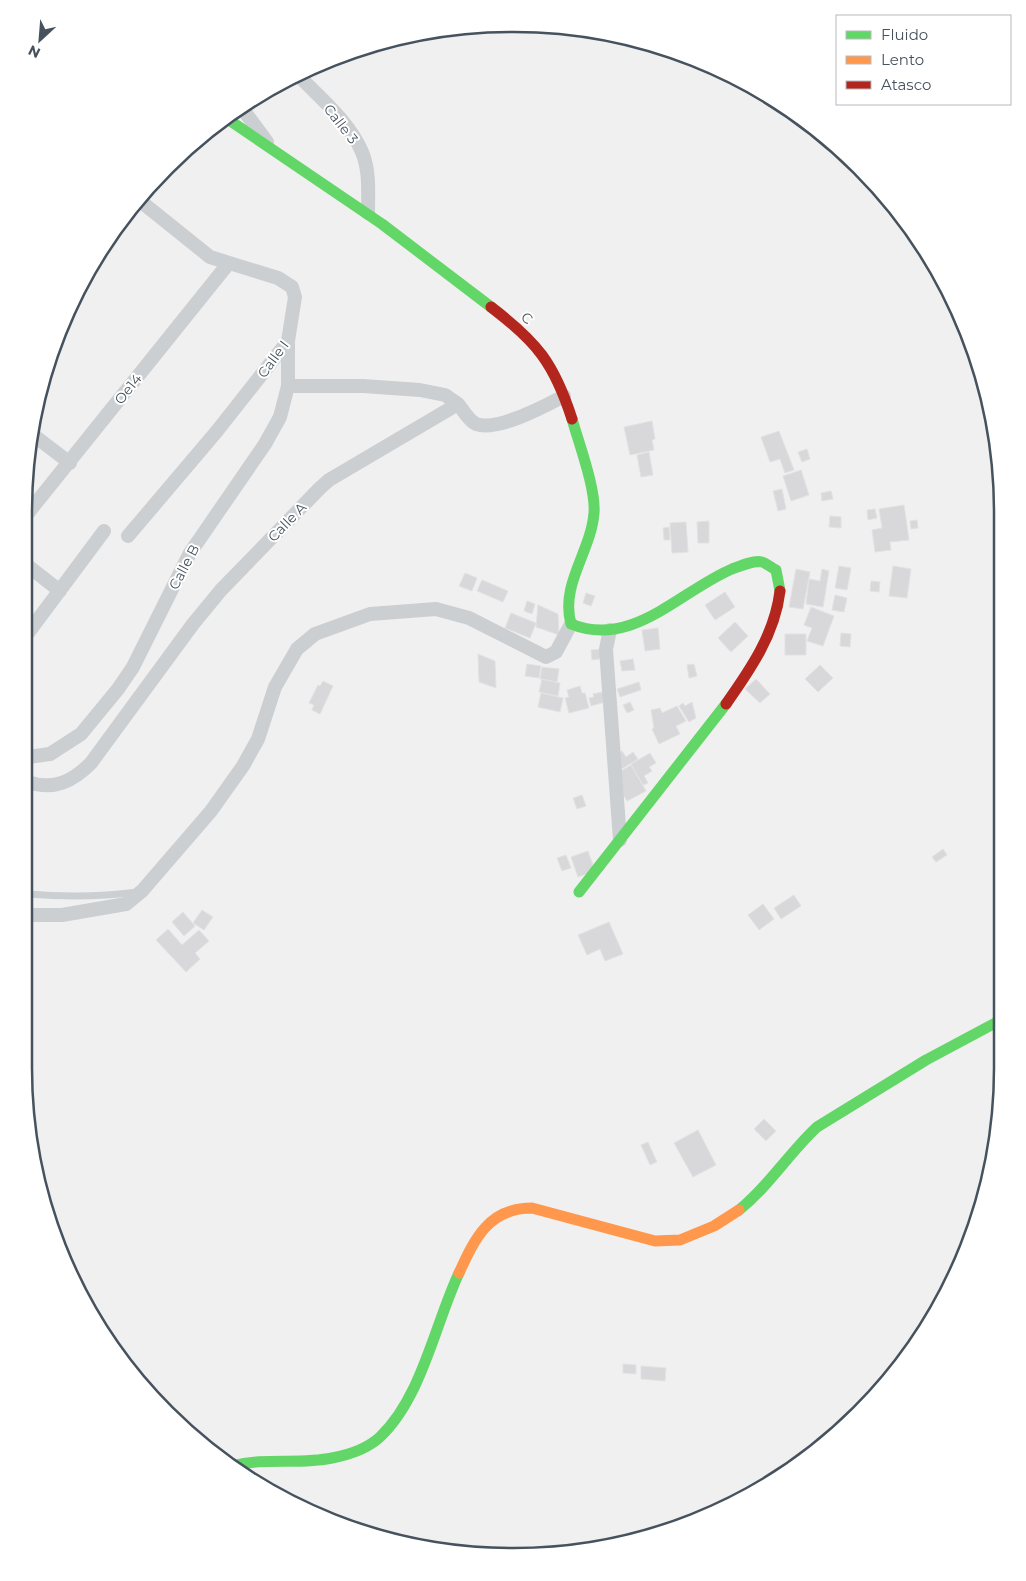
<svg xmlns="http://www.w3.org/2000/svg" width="1026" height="1581" font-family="Montserrat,sans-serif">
<rect width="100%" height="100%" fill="#f1f0f0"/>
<path fill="#d8d8da" stroke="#e2e2e3" d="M652,421L655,439L652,440L654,450L630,455L624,427Z
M779,431L794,470L785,473L780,459L770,462L761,437Z
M807,449L810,459L802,462L798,452Z
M649,452L653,475L641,477L637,455Z
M801,470L809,495L791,501L783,476Z
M782,489L786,509L778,511L773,491Z
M831,491L833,499L822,501L821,493Z
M904,505L909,540L890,542L891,550L875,552L872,530L882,528L879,509Z
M875,509L877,518L868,520L867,510Z
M830,516L841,517V528L829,527Z
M917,520L918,528L911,529L910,521Z
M709,521V543H698L697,522Z
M686,522L688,552L672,553L670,523Z
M669,527L670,540H664L663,528Z
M839,566L851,568L847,590L835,588Z
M893,566L911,569L907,598L889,596Z
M796,569L810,572L803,609L789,607Z
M822,569L829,571L823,607L806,604L809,579L820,581Z
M465,573L477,578L472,591L459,586Z
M482,580L508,591L503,602L477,591Z
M871,581L880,582L879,592L870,591Z
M725,592L735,607L715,620L705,605Z
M586,593L595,596L591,606L583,603Z
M835,595L847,598L844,612L832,610Z
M527,601L535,604L532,614L524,611Z
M538,605L558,614L559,635L536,627Z
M811,607L834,616L823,646L807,641L812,628L804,625Z
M511,613L536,623L530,638L505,628Z
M735,622L748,636L731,652L718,638Z
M658,628L660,649L645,651L642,630Z
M841,633L851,634L850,647L840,646Z
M785,634H806V655H785Z
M604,649L606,658L592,660L591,650Z
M478,654L495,661L496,688L479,682Z
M633,659L635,670L622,671L620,661Z
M527,664L541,666L539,678L525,676Z
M694,664L697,676L689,678L687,665Z
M820,665L833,678L818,692L805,679Z
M542,667L559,669L557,682L540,679Z
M542,679L560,683L558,696L539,692Z
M756,679L770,694L760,703L745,689Z
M323,681L333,686L320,714L312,710L314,705L309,703L318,685L320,686Z
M639,682L641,690L620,697L617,689Z
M580,686L582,693H585L589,708L569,713L565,698L569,697L567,690Z
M607,691L609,701L591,706L589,698L594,697L593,694Z
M541,693L563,698L560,712L538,707Z
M630,702L634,710L627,713L623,705Z
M692,702L696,718L689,722L679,706L683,703L685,706Z
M677,706L686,721L676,726L680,734L659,744L652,729L654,728L651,710L660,708L662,713Z
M622,751L626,757L633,752L638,759L620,770L614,756Z
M650,753L656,763L649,767L652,771L644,776L648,783L643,785L631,764Z
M631,765L646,791L627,801L619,788L616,774Z
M582,795L586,806L577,809L573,798Z
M943,849L947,855L936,862L932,857Z
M588,851L595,871L578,877L571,857Z
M566,855L571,868L562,871L557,858Z
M794,895L801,906L781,919L774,908Z
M763,904L774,919L759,930L748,915Z
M202,910L213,917L204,930L193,923Z
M183,912L195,926L184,936L172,922Z
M609,922L623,954L605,961L600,949L587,955L578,935Z
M168,929L182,945L199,930L209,941L195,953L200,959L186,972L156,940Z
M764,1119L776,1131L766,1141L754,1129Z
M698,1130L716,1165L693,1177L674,1143Z
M648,1142L657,1162L650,1165L641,1145Z
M623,1364L636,1365V1374L623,1373Z
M641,1366L666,1368L665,1381L641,1379Z"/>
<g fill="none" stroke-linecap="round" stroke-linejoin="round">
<path stroke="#cccfd1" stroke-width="7" d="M28,894C65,897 99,897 137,892"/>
<path stroke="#cccfd1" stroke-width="14" d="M297,74C319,97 349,121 362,152C370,171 368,193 368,213
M242,108L267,142
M458,404C463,410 469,421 476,424C497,432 545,406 564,396
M32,434L70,463
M28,513L228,264
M128,536L217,431L288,341L295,297L292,287L278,278L210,257L139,200
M28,566L60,591
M610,630L606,649L620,840
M28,633L104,531
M28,757L50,754L81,734L118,689L133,667L190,553L265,444L280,417L288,386V341
M28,782C54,791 73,781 91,763L193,624L221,590L320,488L329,480L458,404L445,395L420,390L363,386H288
M28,915H62L126,904L142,891L211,811L243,766L258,739L275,687L297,649L315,634L370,614L436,609L469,618L546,657L556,652L571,624"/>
<path stroke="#63d668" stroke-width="11" d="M226,118L382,224L491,307
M572,419C579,444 596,489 594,513C591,552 560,584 571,624C632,649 680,591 732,569C740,566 753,560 762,562C766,563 772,568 776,570L780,591
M579,892L726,704
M739,1210C769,1186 789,1153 817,1127L926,1060L999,1021
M233,1466C264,1457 299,1465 332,1458C348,1455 367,1449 380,1437C422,1397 435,1324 459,1273"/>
<path stroke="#ff974d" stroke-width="11" d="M459,1273C475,1238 489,1208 532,1208L655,1241L680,1240L714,1226L739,1210"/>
<path stroke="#b3261e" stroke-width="11" d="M491,307C537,342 554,363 572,419
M726,704C750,670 775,634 780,591"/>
</g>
<g text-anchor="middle" stroke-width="4" stroke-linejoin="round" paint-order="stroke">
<g font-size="14" fill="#46525e" stroke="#fff">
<text transform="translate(341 124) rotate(52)" y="5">Calle 3</text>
<text transform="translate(527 318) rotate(41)" y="5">C</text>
<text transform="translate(273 359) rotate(-54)" y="5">Calle I</text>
<text transform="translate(128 389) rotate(-51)" y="5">Oe14</text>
<text transform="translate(287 522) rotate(-46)" y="5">Calle A</text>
<text transform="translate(184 567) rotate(-62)" y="5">Calle B</text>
</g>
</g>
<path d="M0 0H1026V1581H0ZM512 32H514A480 480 0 0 1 994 512V1068A480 480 0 0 1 514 1548H512A480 480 0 0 1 32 1068V512A480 480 0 0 1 512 32Z" fill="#fff" fill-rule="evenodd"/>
<path fill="none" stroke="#46525e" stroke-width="2.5" d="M512 32H514A480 480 0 0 1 994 512V1068A480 480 0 0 1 514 1548H512A480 480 0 0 1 32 1068V512A480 480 0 0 1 512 32Z"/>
<rect x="836" y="15" width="175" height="90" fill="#ffffff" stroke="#b5babf"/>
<rect x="846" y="31" width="25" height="8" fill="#63d668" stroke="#b5babf"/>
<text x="881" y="40" font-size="15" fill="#46525e">Fluido</text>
<rect x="846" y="56" width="25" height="8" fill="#ff974d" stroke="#b5babf"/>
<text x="881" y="65" font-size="15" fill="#46525e">Lento</text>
<rect x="846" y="81" width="25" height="8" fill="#b3261e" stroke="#b5babf"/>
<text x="881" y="90" font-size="15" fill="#46525e">Atasco</text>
<g transform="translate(40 40) rotate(206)" stroke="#ffffff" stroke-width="4" paint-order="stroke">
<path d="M0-4L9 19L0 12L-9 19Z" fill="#46525e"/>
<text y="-8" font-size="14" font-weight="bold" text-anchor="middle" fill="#46525e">N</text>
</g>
</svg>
